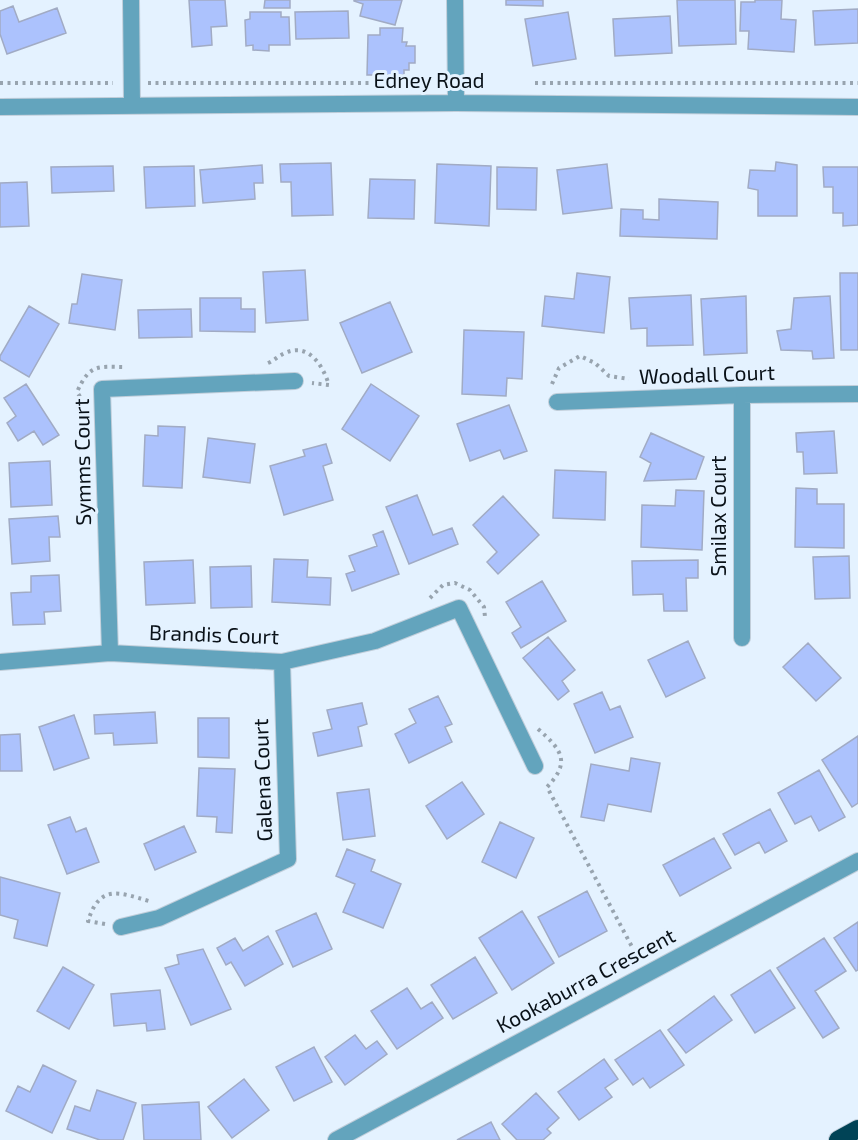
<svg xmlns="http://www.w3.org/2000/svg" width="858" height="1140" font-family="'Exo 2',sans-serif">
<rect width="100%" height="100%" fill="#e4f2ff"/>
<path fill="#acc2fd" stroke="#a1abc4" stroke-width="1.5" d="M189,0H225L227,26L211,27L212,45L192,47Z
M265,0H290V8H264Z
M354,0H402L395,25L360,16L363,4L354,1Z
M506,0H543V6L506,5Z
M677,0H735L736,44L679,46Z
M755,0H782L781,19L796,20L794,52L748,49L749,31H740L741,2H755Z
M13,6L19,22L57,8L66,33L7,54L0,34V11Z
M858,9V43L815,45L813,11Z
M348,11L349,38L296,39L295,12Z
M250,12H281V17H289L290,45H269V51L253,50V45L246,46L245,20L250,19Z
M568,12L576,59L533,66L525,19Z
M670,16L672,53L615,56L613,19Z
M380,28H403L402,42H407L406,46H415V63H409V70H404V75H367L368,35H380Z
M776,162L797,165V216H758V190L748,188L750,170L775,171Z
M331,163L333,215L292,216L291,182H281L280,164Z
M437,164L491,166L489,226L435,223Z
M607,164L612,208L563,214L557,170Z
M262,165L263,183H254L255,199L203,203L200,170Z
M113,166L114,191L52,193L51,167Z
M194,166L195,206L146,208L144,167Z
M497,167L537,168L536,210L497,209Z
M823,167H858V225L843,226V213H833V187H824Z
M370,179L415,180L414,219L368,218Z
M27,182L29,226L0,227V183Z
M659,199L718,202L717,239L620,236L621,209L643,210V219L659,220Z
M305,270L308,320L266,323L263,272Z
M577,273L610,277L604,333L542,326L545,296L574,299Z
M840,273H858V350H841Z
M82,274L122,280L115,330L69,323L72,304H77Z
M691,295L693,345L647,346V328L631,329L629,298Z
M746,296L747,353L704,355L701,299Z
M830,296L834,358L813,359L812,351L781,350L777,331L791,329L794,298Z
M200,298H241V309H255V332L200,331Z
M390,302L412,352L362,373L340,323Z
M29,306L59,324L29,377L0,360V356Z
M191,309L192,337L139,338L138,310Z
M464,330L524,332L522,379L507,378L506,396L462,394Z
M26,384L59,435L43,445L34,431L18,441L7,423L16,416L4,398Z
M371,384L419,416L390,461L342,429Z
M509,405L527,451L504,459L500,450L470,461L457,424Z
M158,426L185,427L182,488L143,486L145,435L158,436Z
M834,431L837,473L804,474L803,452H797L796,433Z
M651,433L704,457L696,479L644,481L651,463L640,457Z
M208,438L255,444L250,483L203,477Z
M326,444L332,463L323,466L333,500L284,515L270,466L305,456L303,450Z
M50,461L52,505L11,507L9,463Z
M555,470L606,472L605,520L553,518Z
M796,488L817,489V504H844V548L795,547Z
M676,490L704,491L702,550L641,547L642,505L675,506Z
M417,495L433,535L452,528L458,544L409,564L386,507Z
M503,496L539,535L498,574L487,562L497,552L473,525Z
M58,516L60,537H49L50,561L12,564L9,519Z
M383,531L399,574L352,591L346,574L355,571L349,556L377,546L373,535Z
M849,556L850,598L815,599L813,557Z
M274,559L308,560L307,577L331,578L330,605L272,602Z
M193,560L195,603L146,605L144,562Z
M698,560V578H686L687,611H664L663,594L633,595L632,561Z
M251,566L252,607L211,608L210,567Z
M59,575L61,611L44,612L45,624L13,625L11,593L31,592V576Z
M542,581L566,621L521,648L512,633L521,627L506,602Z
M548,637L575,670L562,681L569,691L558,700L523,658Z
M688,641L705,678L666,697L648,660Z
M808,643L841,678L816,701L783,667Z
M602,692L610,710L620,706L633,737L595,753L574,704Z
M438,696L452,724L445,727L452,742L409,763L395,734L416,723L409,709Z
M362,703L367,724L358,727L362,746L318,756L313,733L332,729L327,710Z
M155,712L157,743L114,745L113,733L95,734L94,715Z
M74,715L89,758L54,770L39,727Z
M198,718H229V758L198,757Z
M20,734L22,771H0V735Z
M858,736V803L852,807L822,760Z
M631,758L660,763L651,812L608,804L604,821L581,817L591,764L629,771Z
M199,768L235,769L232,833L216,832L217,817L197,816Z
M819,770L845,817L819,831L811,816L795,824L778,793Z
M462,782L484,814L447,839L426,806Z
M369,789L375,836L343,840L337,793Z
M770,809L787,841L765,853L759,842L735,855L723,834Z
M70,817L76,832L86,828L99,862L67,874L48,825Z
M500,822L534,838L516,878L482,862Z
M184,826L196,852L155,870L144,844Z
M714,838L731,868L680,896L663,865Z
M347,849L375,860L371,871L401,884L383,928L343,912L355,884L336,876Z
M0,877L60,893L47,946L14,938L18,920L0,915Z
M587,891L607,931L559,957L538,917Z
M522,911L554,963L512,990L479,938Z
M316,913L332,949L293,967L276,931Z
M858,922V970L856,971L834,938Z
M268,936L283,964L245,986L231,962L226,965L217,948L235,938L243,951Z
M824,938L846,971L815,991L839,1028L823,1038L777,968Z
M203,949L231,1009L191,1025L165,968L179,964L177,955Z
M475,957L497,993L453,1019L431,985Z
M63,967L94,985L69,1029L37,1011Z
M770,970L795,1008L755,1033L731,995Z
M407,988L421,1009L432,1002L443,1018L397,1049L371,1011Z
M160,990L165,1029L147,1031L146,1023L114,1026L111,994Z
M714,996L732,1020L686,1053L668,1030Z
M660,1030L684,1065L650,1088L643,1078L633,1085L615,1060Z
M355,1035L366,1049L377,1041L387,1054L345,1085L325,1057Z
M314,1047L332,1082L294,1101L276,1067Z
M604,1059L618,1079L605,1088L612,1097L579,1120L558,1092Z
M43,1065L76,1081L52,1133L6,1111L18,1086L30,1092Z
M244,1079L269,1110L232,1138L208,1107Z
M97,1090L136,1103L123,1140H100L67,1129L75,1106L90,1111Z
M536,1093L559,1118L547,1129L551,1133L543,1140H517L502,1124Z
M199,1102L201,1140H144L142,1105Z
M491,1122L500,1140H457Z"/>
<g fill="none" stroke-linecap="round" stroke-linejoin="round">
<defs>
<path id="minor" d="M131,0L132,105
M455,0L456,103
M0,107L456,103L858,107
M557,402L742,395L858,394
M742,638V395
M110,653L102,389L295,381
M0,662L110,653L282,662L375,641L459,608L535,766
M121,927L159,918L288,859L282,662
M336,1140L858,861"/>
<path id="motorway" d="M838,1140L858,1129"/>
</defs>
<use href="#minor" stroke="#c1ceda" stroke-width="18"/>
<use href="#motorway" stroke="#c1ceda" stroke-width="20"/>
<path stroke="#98a4af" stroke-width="4" stroke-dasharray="3 4.5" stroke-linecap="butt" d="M0,83H113
M148,83H398
M535,83H858
M268,363C275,360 278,356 285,353C309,342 323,366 329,385L312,383
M552,384L559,368L580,356L595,363L609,376L629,379
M84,403L77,392C90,363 98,367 126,367
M430,598L443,585L455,583L470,590L484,607L485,617
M538,729C562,750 571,762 547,787L639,960
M105,924L88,921C100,883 120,893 149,901"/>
<use href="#minor" stroke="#63a4bd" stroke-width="16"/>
<use href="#motorway" stroke="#004356" stroke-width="18"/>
</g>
<g text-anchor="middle" stroke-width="6" stroke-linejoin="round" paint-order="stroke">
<g font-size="21" fill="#091118" stroke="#e4f2ff">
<text x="429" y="88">Edney Road</text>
<text transform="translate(707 375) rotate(-2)" y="7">Woodall Court</text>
<text transform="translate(83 462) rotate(-91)" y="7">Symms Court</text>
<text transform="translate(719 516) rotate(-90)" y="7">Smilax Court</text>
<text transform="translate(214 635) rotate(2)" y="7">Brandis Court</text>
<text transform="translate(263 780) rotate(-92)" y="7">Galena Court</text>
<text transform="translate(586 981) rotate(-28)" y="7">Kookaburra Crescent</text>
</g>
</g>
</svg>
